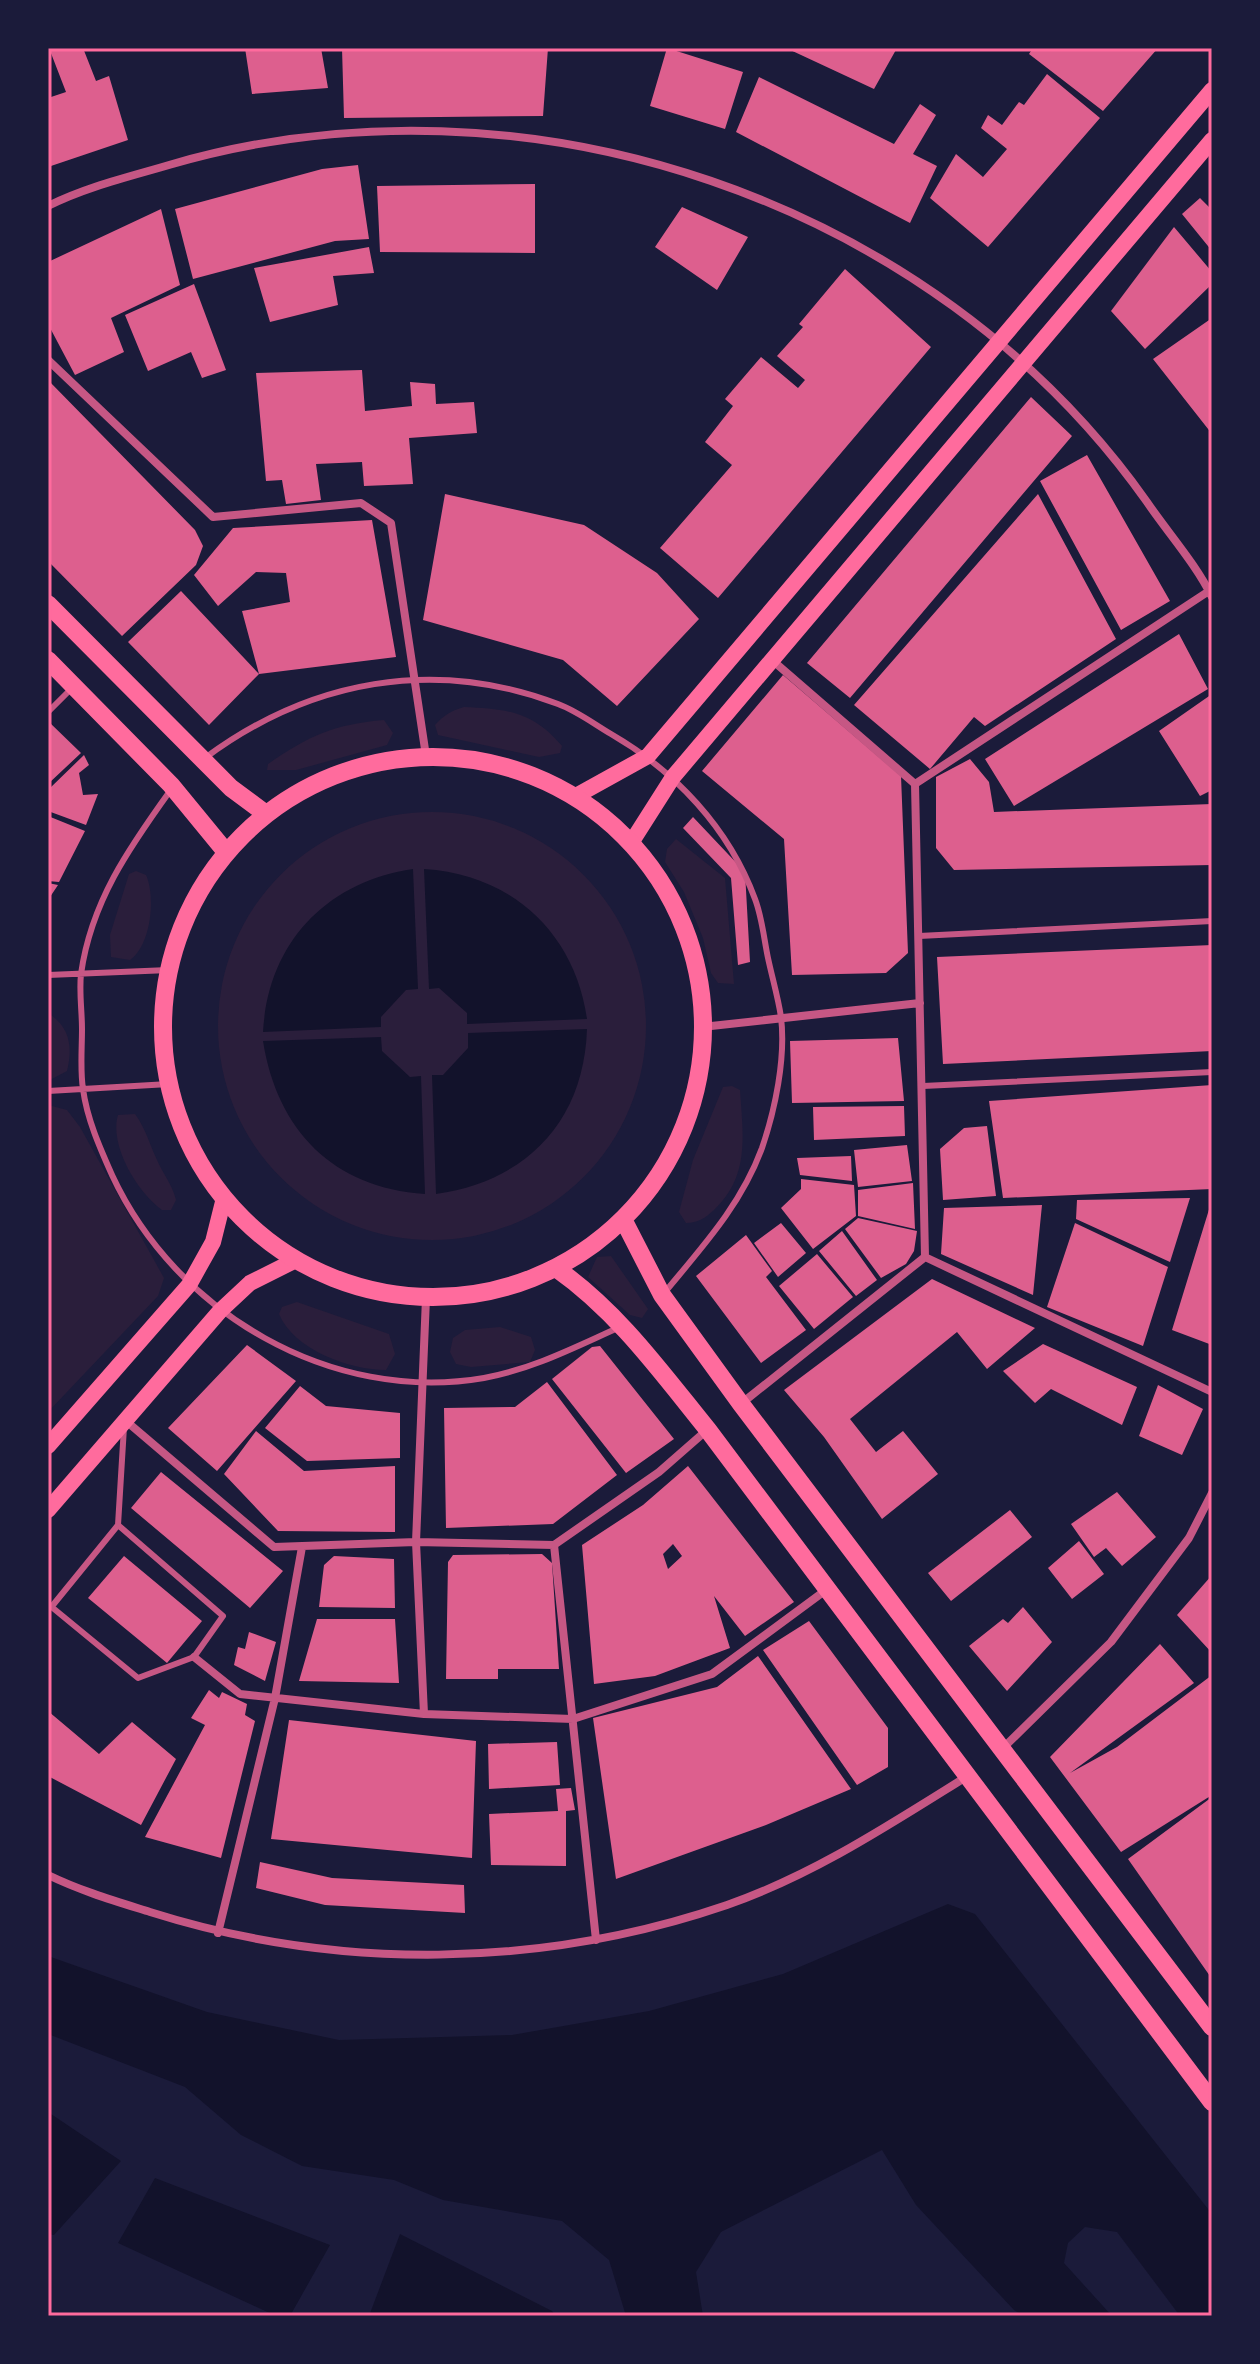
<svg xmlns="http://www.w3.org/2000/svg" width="1260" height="2364" font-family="Barlow,sans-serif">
<rect width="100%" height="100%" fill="#1b1b3a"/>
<path fill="#2a1e3b" d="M464,707C506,709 533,711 562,746L560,753L539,757L438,735L435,725C444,715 451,711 464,707Z
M384,720L393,733L387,745L296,770H267L268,764C308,736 335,724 384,720Z
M218 1026a214 214 0 1 1 428 0a214 214 0 1 1-428 0Z
M676,839L725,878L734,984L718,983L711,973L703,938L684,892L665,862L667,849Z
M136,871L146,875C156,897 151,945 130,960L111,957L110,935L129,874Z
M48,1013C70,1027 73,1047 67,1071L48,1081Z
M732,1086L740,1090C743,1136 750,1176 714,1210C705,1218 698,1223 686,1223L679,1212L693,1160L723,1087Z
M48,1105L67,1110L80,1127L164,1278L158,1296L48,1412Z
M135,1114C146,1129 149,1143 157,1160C163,1174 172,1184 176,1200L171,1210H162C137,1192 109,1145 118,1115Z
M611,1256L648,1309L642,1318L630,1315L588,1277L597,1257Z
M297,1302L389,1334L395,1354L386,1370C350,1370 294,1350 279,1314L282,1307Z
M500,1327L531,1337L535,1350L530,1362L471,1367L456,1364L450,1352L453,1338L465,1330Z"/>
<path fill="#12122b" d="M413,869L418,989L406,990L381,1017V1027L263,1032C268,943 326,882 413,869Z
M424,869C511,874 575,933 587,1019L467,1024V1013L439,988L429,989Z
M587,1029C584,1121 527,1181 436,1194L432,1075H443L468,1048V1033Z
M381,1037L382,1051L410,1077L421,1076L425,1194C333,1188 277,1130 263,1041Z
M948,1904L975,1914L1212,2214V2316H1180L1117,2232L1085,2227L1068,2243L1064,2263L1112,2316H1024L1014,2310L916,2205L882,2150L721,2232L696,2272L703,2316H626L609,2260L562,2221L443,2200L394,2180L302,2166L241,2135L185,2087L48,2034V1956L207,2012L339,2040L512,2035L649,2011L783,1974Z
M48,2112L121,2161L54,2235L48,2234Z
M155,2178L330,2245L290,2316H276L118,2243Z
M400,2234L552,2311L556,2316H369Z"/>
<path fill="#dd5f8e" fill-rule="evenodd" d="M49,48H83L96,81L109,76L128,140L48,167V98L66,92Z
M245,48H321L328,88L252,94Z
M342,48H548L543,116L344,118Z
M667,48L743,72L725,129L650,106Z
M786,48H897L874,89Z
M1033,48H1158L1103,111L1029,54Z
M1047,74L1100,118L988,247L930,198L956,154L983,177L1007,149L981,128L988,115L1002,125L1019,102L1024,105Z
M759,77L894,144L920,104L936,115L913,154L937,166L910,223L736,132Z
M358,165L369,239L335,241L193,279L175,209L322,169Z
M535,184V253L380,252L377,186Z
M1200,198L1212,210V251L1182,214Z
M682,207L748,237L717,290L655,247Z
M161,209L180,285L111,318L124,352L75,375L48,324V262Z
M1174,227L1212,272V284L1145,349L1111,311Z
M369,247L374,273L333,276L338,305L270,322L254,268Z
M845,269L931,347L718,598L660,548L732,465L705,442L733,406L725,399L761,357L798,388L805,380L777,356L803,327L799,324Z
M194,284L226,370L202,378L191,352L148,371L125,315Z
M1212,318V434L1153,359Z
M362,370L365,411L412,406L410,382L435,384L436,404L474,402L477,433L409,438L413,484L364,486L362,462L316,464L321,500L286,504L282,480L266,481L256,373Z
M48,380L195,530L203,546L196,565L122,636L48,561Z
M1031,397L1072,436L850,698L807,663Z
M1087,455L1170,601L1121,630L1040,481Z
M445,494L584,525L657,573L699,619L617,706L563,660L423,620Z
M1038,494L1116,639L985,726L974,717L930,769L854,705Z
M372,520L396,657L259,674L209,725L128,642L181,591L259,674L242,611L290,602L286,573L256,572L218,606L194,575L233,528Z
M1179,634L1208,689L1014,806L985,759Z
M783,675L901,776L908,953L886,973L792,975L784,839L702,771Z
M1212,694V790L1200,796L1159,731Z
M48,721L81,753L48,784Z
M84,755L89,765L79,773L83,795L98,794L86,825L48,811V790Z
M970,759L989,782L994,812L1212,804V865L954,870L936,848V777Z
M48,816L85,831L59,882L48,881Z
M693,817L745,872L750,962L738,965L731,878L683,828Z
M48,883L58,885L48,900Z
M1212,945V1051L943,1064L937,957Z
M898,1038L904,1101L792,1103L790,1041Z
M1212,1085V1189L1003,1198L989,1101Z
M904,1106L905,1136L814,1140L813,1107Z
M987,1126L996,1196L943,1200L940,1149L964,1128Z
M907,1145L912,1181L858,1187L854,1150Z
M851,1156L852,1181L800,1175L797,1158Z
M801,1179L854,1185L856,1216L813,1249L781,1208L801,1189Z
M913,1183L915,1229L858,1216V1190Z
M1190,1198L1170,1262L1076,1219L1077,1200Z
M1211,1203H1212V1345L1172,1330Z
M1042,1205L1033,1295L941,1254L944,1208Z
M858,1218L917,1231L914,1251L906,1264L881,1278L845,1229Z
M781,1223L806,1253L778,1277L754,1243Z
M1075,1223L1168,1267L1143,1346L1047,1307Z
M842,1231L877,1280L856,1296L819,1251Z
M746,1235L772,1271L766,1277L806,1330L761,1363L696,1276Z
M817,1254L853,1297L814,1329L779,1286Z
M932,1279L1035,1328L987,1369L957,1332L850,1419L876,1452L903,1431L938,1474L882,1519L824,1437L784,1390Z
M1043,1344L1137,1387L1122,1425L1051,1389L1035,1403L1003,1371Z
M247,1345L296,1381L217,1471L168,1428Z
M600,1346L674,1439L626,1473L552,1379L592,1347Z
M547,1382L617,1475L553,1524L446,1528L444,1408L515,1407Z
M1158,1385L1203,1409L1182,1455L1139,1436Z
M300,1386L326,1406L400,1413V1458L307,1461L265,1428Z
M256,1431L304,1471L395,1466V1532L278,1531L224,1474Z
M688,1466L794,1602L745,1636L714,1596L730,1648L655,1676L594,1684L582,1545L643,1505ZM673,1544L682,1556L668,1569L663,1554Z
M161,1472L283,1571L250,1608L131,1508Z
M1117,1492L1156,1537L1122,1566L1106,1548L1094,1557L1071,1524Z
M1010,1510L1032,1537L951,1601L928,1573Z
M1079,1541L1104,1574L1072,1599L1048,1568Z
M542,1554L552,1563L559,1669H498V1679H446L448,1562L453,1555Z
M124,1556L202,1621L167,1663L88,1598Z
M334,1556L394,1559L395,1608L319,1607L324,1565Z
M1212,1575V1653L1177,1615Z
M1023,1607L1052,1642L1007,1691L969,1646L1003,1619L1008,1623Z
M317,1619H395L399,1683L299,1681Z
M809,1621L888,1728V1767L857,1785L763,1650Z
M249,1632L276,1642L265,1681L234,1665L238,1647L245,1649Z
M1160,1644L1194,1683L1070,1773L1117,1747L1212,1675V1795L1121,1852L1050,1757Z
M758,1656L851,1789L766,1825L616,1879L593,1718L717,1687Z
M209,1690L219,1698L222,1692L247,1704L245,1715L255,1721L221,1858L145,1837L205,1725L191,1718Z
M48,1711L99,1754L132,1722L176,1759L141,1825L48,1776Z
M289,1720L476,1741L472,1858L271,1839Z
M557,1742L560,1785L489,1789L488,1744Z
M571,1788L575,1810L566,1811V1866L491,1865L489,1814L558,1811L556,1789Z
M1212,1797V1979L1128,1859Z
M260,1862L332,1878L464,1885L465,1913L325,1905L256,1888Z"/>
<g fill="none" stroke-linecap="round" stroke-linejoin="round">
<path stroke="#c65784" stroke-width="6" d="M48,712L71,689
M205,758C310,680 434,657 558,704C577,711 594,724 611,734C675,771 729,828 755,899C762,917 764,939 768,958C772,977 778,997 781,1017C786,1058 775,1110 762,1148C741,1205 703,1246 665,1292
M170,791C129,848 91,902 81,974C79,992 82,1011 82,1029C82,1049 80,1070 83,1089C87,1119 100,1148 112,1175C176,1313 331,1404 484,1378C533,1369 575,1347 620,1327
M919,936L1212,921
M48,975L169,970
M923,1086L1212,1072
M48,1091L169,1084
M48,1604L138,1678L194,1657L223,1616L118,1525L124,1427
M53,1605L118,1525"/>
<path stroke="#c65784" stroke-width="8" d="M48,206C86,187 128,177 169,165C524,61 933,199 1147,502C1168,533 1196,564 1212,597
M48,360L213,517L361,503L391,523L426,756
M772,660L915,784L1209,591
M915,784L925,1257
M702,1027L920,1003
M742,1403L925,1257L1212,1392
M126,1421L274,1547L416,1542L554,1545L659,1472L707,1430
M554,1545L596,1940
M194,1657L240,1694L424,1714L573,1719L712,1674L826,1590
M424,1714L416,1542L426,1298
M1001,1750L1111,1642L1189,1538L1212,1493
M48,1875C81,1891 115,1901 150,1912C337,1971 540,1969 727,1905C813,1875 889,1825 966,1777
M218,1933L275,1698L302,1547"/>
<path stroke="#ff6b9d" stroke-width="16" d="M574,797L648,756L1212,90
M631,843L673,777L1212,140
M48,1446L189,1285L213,1242L224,1198
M48,1510L220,1311L250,1283L296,1260"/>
<path stroke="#ff6b9d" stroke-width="18" d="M48,604L231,788L266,814
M48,660L171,785L226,852
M163 1027a270 270 0 1 1 540 0a270 270 0 1 1-540 0Z
M624,1221L662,1295L741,1404L1212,2027
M557,1269C618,1312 661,1372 708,1430L1212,2102"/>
</g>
<rect width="1260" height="2364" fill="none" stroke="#1b1b3a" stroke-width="100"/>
<rect x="50" y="50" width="1160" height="2264" fill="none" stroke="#ff6b9d" stroke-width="3"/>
</svg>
